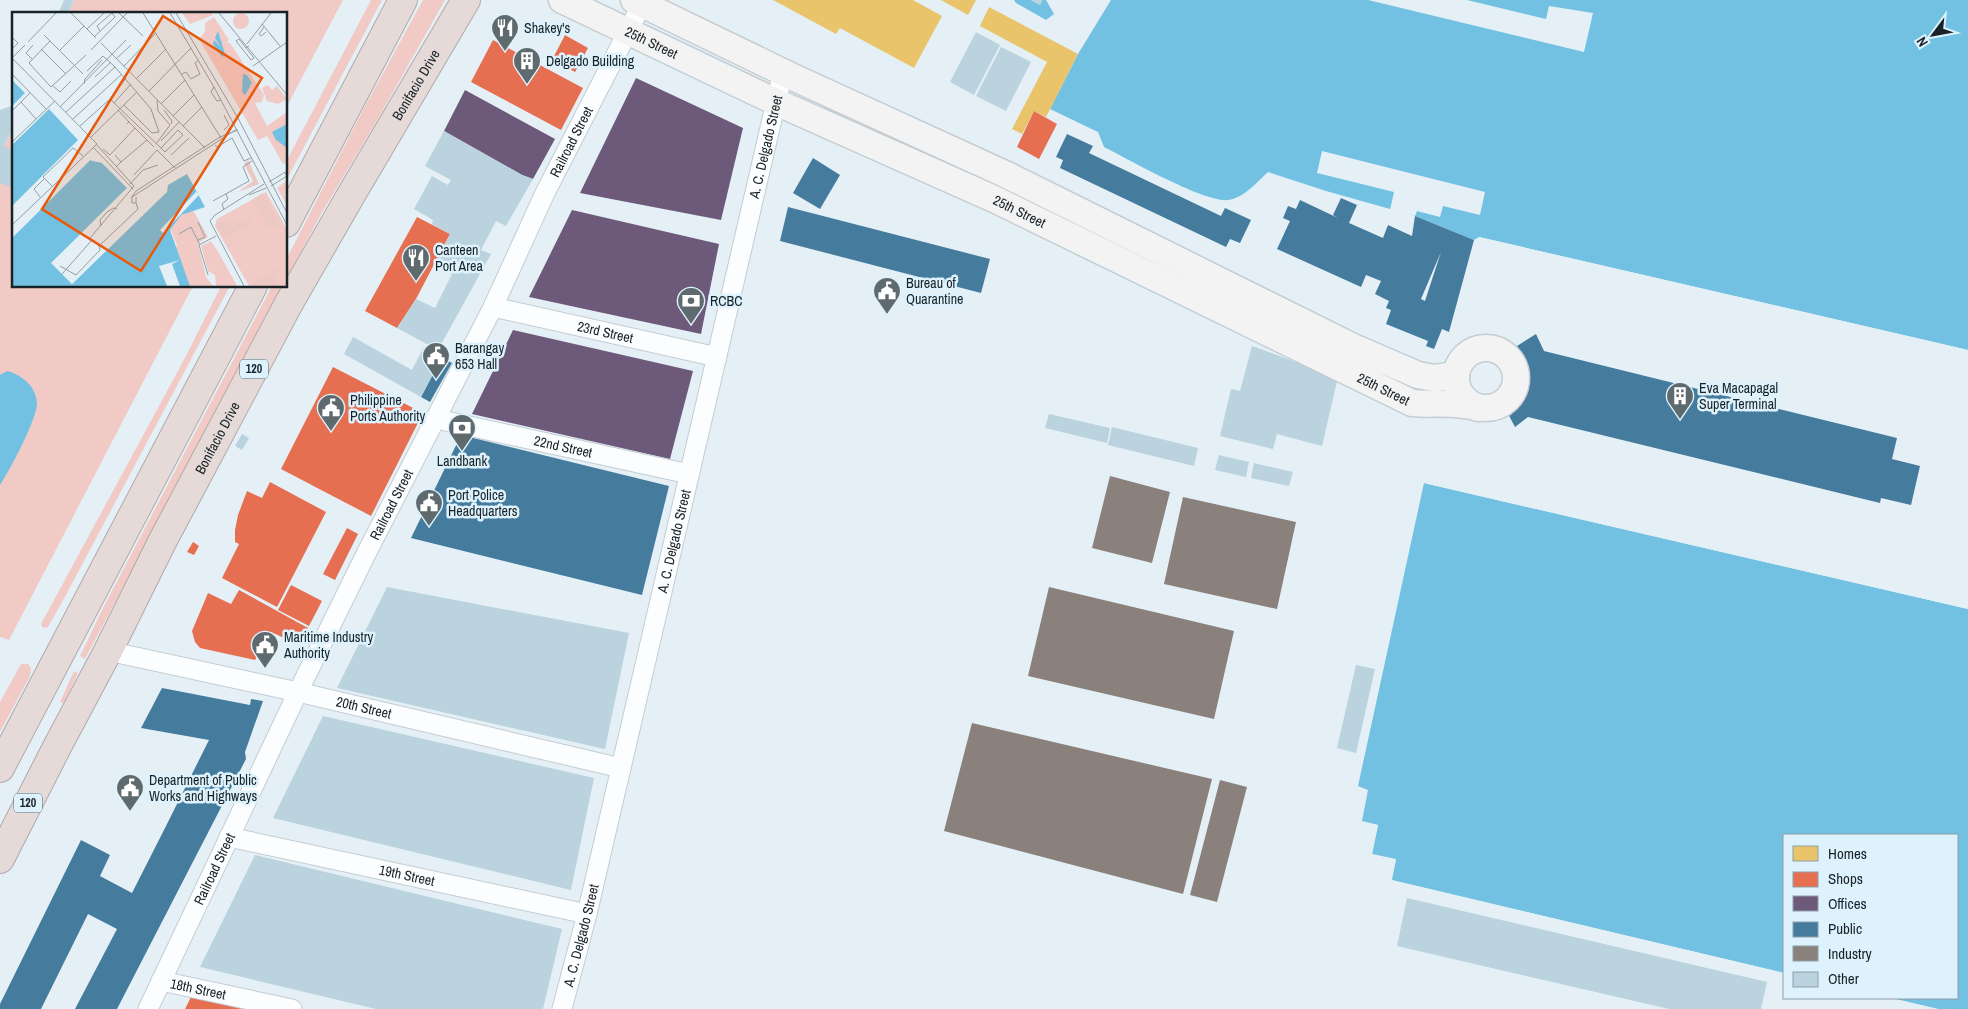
<svg xmlns="http://www.w3.org/2000/svg" width="1968" height="1009" font-family="'Archivo Narrow',sans-serif">
<rect width="100%" height="100%" fill="#e4f0f6"/>
<path fill="#f1cac6" d="M74,0H343L286,108V14H68Z
M371,0H382L286,181V162Z
M423,0H445L379,117L321,214L286,280V260L364,108Z
M14,126V286H193L9,640L0,637V155Z
M221,286H230L67,593L48,627L43,628L41,624L186,356Z
M272,286H283L85,659L80,656L102,610Z
M21,664H28L31,668L30,676L0,732V702Z
M74,671L78,673L64,703L60,702Z"/>
<path fill="#72c1e2" d="M1014,0H1031L1040,5L1042,0H1046L1054,14L1046,20L1016,3Z
M1111,0H1968V350L1479,237L1474,240L1415,216L1326,191L1268,172C1257,182 1244,198 1228,200C1205,203 1128,159 1104,147L1098,132L1050,109L1078,54Z
M7,371C22,375 36,386 37,403C37,419 10,470 0,485V375Z
M1424,483L1968,609V1009H1938L1891,998H1957V835H1784V973L1391,880L1396,860L1372,854L1378,825L1362,821L1368,790L1358,786Z"/>
<path fill="#e4f0f6" d="M1368,0H1467L1546,19L1549,6L1593,13L1584,52Z
M1322,151L1485,192L1480,215L1443,206L1440,217L1417,211L1415,216L1390,210L1394,192L1317,173Z
M1479,237L1968,350V352L1478,240Z
M1424,481L1968,606V609L1424,483Z
M1359,821L1378,825L1372,854L1396,859L1392,880L1784,973V975L1391,882L1389,879L1393,861L1370,855L1375,827L1361,824Z
M1888,998H1891L1938,1009H1927L1890,1000Z"/>
<path fill="#e9c46a" d="M773,0H913L942,16L914,68L840,28L836,34Z
M941,0H976L968,15Z
M989,7L1078,54L1046,117L1034,111L1022,134L1012,129L1047,62L980,26Z"/>
<path fill="#e76f51" d="M565,35L588,48L575,72L552,60Z
M493,40L583,88L561,130L471,82Z
M1034,111L1057,124L1039,159L1017,147Z
M417,217L450,234L416,299L397,328L365,311Z
M333,367L423,413L371,516L281,469Z
M270,482L326,512L277,607L222,578L239,544L235,542V530L238,515L247,491L262,498Z
M347,528L358,534L335,580L323,574Z
M193,542L199,546L194,555L187,552Z
M291,585L322,601L309,626L278,610Z
M239,590L308,628L295,643L271,632L255,660L200,648L195,642L192,631L208,593L231,604Z
M194,991L243,1004L242,1009H185Z"/>
<path fill="#6d597a" d="M636,78L743,128L721,220L580,193Z
M465,90L555,139L533,179L522,175L444,131Z
M572,210L719,244L701,334L529,297Z
M513,330L693,371L670,459L472,414Z"/>
<path fill="#457b9d" fill-rule="evenodd" d="M1067,134L1093,146L1089,153L1221,216L1225,208L1251,220L1240,243L1230,239L1226,247L1060,168L1063,160L1056,157Z
M813,158L840,175L820,209L793,193Z
M1341,198L1357,205L1349,223L1383,238L1388,225L1412,236L1415,216L1474,240L1449,332L1442,329L1434,349L1426,346L1428,341L1386,324L1391,310L1386,308L1389,301L1375,294L1381,281L1366,275L1361,287L1277,249L1290,221L1283,218L1288,206L1296,209L1300,200L1338,218L1333,215ZM1441,252L1425,301L1421,299Z
M788,207L990,259L981,293L780,241Z
M1536,334L1544,351L1897,438L1892,459L1920,466L1911,505L1881,498L1880,503L1528,417L1515,427L1506,410L1520,397L1525,388L1526,379V369L1523,357L1517,346Z
M442,357L452,363L430,402L421,397Z
M461,435L669,486L642,595L411,538Z
M162,688L250,705L251,699L263,701L245,752L246,759L117,1009H75L117,929L88,914L41,1009H0V1004L81,840L110,855L100,876L132,893L165,828L209,740L141,728Z"/>
<path fill="#8a817c" d="M1110,476L1170,492L1152,563L1092,548Z
M1183,497L1296,522L1277,609L1164,584Z
M1049,587L1234,631L1214,719L1028,676Z
M972,723L1212,779L1183,894L944,831Z
M1220,780L1247,787L1217,902L1190,895Z"/>
<path fill="#bad3de" d="M64,0H74L68,14H58Z
M1031,0H1042L1040,5Z
M976,32L1000,45L974,95L950,82Z
M1001,47L1031,62L1006,111L976,96Z
M827,102L841,109L838,115L823,108Z
M14,105V126L4,146L14,150V188L0,183V110Z
M444,131L522,175L533,179L506,226L496,221L481,250L491,254L438,350L397,328L416,299L435,308L452,274L434,265L450,234L432,224L433,220L414,209L432,176L448,185L451,180L425,166Z
M353,337L412,370L424,347L442,357L421,397L344,354Z
M1252,346L1338,377L1322,446L1277,434L1273,449L1220,436L1231,389L1240,391Z
M1049,414L1110,428L1107,443L1045,428Z
M1112,427L1198,448L1194,466L1108,445Z
M242,434L249,438L242,450L235,446Z
M1219,455L1249,462L1246,477L1215,470Z
M1254,463L1293,472L1289,486L1251,478Z
M387,587L629,633L605,749L337,688Z
M1356,665L1375,669L1356,753L1337,748Z
M323,716L594,778L571,890L273,818Z
M255,855L562,929L543,1009H376L200,967Z
M1407,898L1767,982L1761,1009H1669L1397,946Z"/>
<g fill="none" stroke-linecap="round" stroke-linejoin="round">
<defs>
<g id="street">
<path id="s1" d="M493,307L717,357"/>
<path id="s2" d="M437,419L689,474"/>
<path id="s3" d="M108,651L298,692L621,768"/>
<path id="s4" d="M229,837L587,914"/>
<path id="s5" d="M161,981L292,1009"/>
<path id="s6" d="M148,1009L298,692L367,552L493,307L545,193L642,4"/>
<path id="s7" d="M562,1009L587,914L783,72"/>
</g>
<g id="secondary">
<path id="s8" d="M562,0L776,102L994,199L1412,403C1434,405 1457,401 1478,408"/>
<path d="M634,0L795,78L1007,175L1353,347L1418,375L1434,378L1456,375"/>
<circle cx="1486" cy="378" r="30"/>
</g>
<g id="highway">
<path d="M286,223L403,0"/>
<path d="M0,768L253,286"/>
<path id="s9" d="M0,859L57,747L108,651L162,542L289,303L351,195L466,0"/>
</g>
</defs>
<use href="#street" stroke="#c3cdd3" stroke-width="21"/>
<use href="#secondary" stroke="#c3cdd3" stroke-width="29"/>
<use href="#highway" stroke="#b0a9aa" stroke-width="30"/>
<use href="#street" stroke="#fbfdfe" stroke-width="19"/>
<use href="#secondary" stroke="#f4f3f3" stroke-width="26"/>
<use href="#highway" stroke="#e6dad9" stroke-width="28"/>
</g>
<defs>
<symbol id="restaurant-pin" viewBox="-11 -11 22 30"><path d="M0 17L-7.5 6A9.5 9.5 0 1 1 7.5 6Z" fill="#5f6a6f" stroke="#ddf2fd"/><path d="M-5-6h1v4h1v-4h1v4h1v-4h1v5L-1.5 .5V6h-2V.5L-5-1ZM5-6V6H3V1.5H1.5Q1.5-4 5-6Z" fill="#fff"/></symbol>
<symbol id="building-pin" viewBox="-11 -11 22 30"><path d="M0 17L-7.5 6A9.5 9.5 0 1 1 7.5 6Z" fill="#5f6a6f" stroke="#ddf2fd"/><path d="M-4-6H4V6H1V3H-1V6H-4ZM-2.5-4.3h1.7v1.8h-1.7ZM.8-4.3h1.7v1.8H.8ZM-2.5-1h1.7V.8h-1.7ZM.8-1h1.7V.8H.8Z" fill="#fff"/></symbol>
<symbol id="civic-pin" viewBox="-11 -11 22 30"><path d="M0 17L-7.5 6A9.5 9.5 0 1 1 7.5 6Z" fill="#5f6a6f" stroke="#ddf2fd"/><path d="M-.6-6.5H3V-4.5H.6V-3L4-1V1h2V6H-6V1h2V-1L-.6-3ZM-1.2 2.5V6h2.4V2.5Z" fill="#fff"/></symbol>
<symbol id="bank-pin" viewBox="-11 -11 22 30"><path d="M0 17L-7.5 6A9.5 9.5 0 1 1 7.5 6Z" fill="#5f6a6f" stroke="#ddf2fd"/><path d="M-6-4H6V4H-6ZM0-2.3a2.3 2.3 0 1 0 0 4.6a2.3 2.3 0 1 0 0-4.6Z" fill="#fff"/></symbol>
</defs>
<g fill-rule="evenodd">
<use href="#restaurant-pin" x="489" y="12" width="32" height="43"/>
<use href="#building-pin" x="511" y="45" width="32" height="43"/>
<use href="#restaurant-pin" x="400" y="242" width="32" height="43"/>
<use href="#civic-pin" x="871" y="275" width="32" height="43"/>
<use href="#bank-pin" x="675" y="285" width="32" height="43"/>
<use href="#civic-pin" x="420" y="340" width="32" height="43"/>
<use href="#building-pin" x="1664" y="380" width="32" height="43"/>
<use href="#civic-pin" x="315" y="392" width="32" height="43"/>
<use href="#bank-pin" x="446" y="412" width="32" height="43"/>
<use href="#civic-pin" x="413" y="487" width="32" height="43"/>
<use href="#civic-pin" x="249" y="629" width="32" height="43"/>
<use href="#civic-pin" x="114" y="772" width="32" height="43"/>
</g>
<g text-anchor="middle" stroke-width="5" stroke-linejoin="round" paint-order="stroke">
<g fill="#ddf2fd" stroke="#536067" stroke-width="1">
<rect x="240" y="359.5" width="28" height="19" rx="4"/>
<rect x="14" y="793.5" width="28" height="19" rx="4"/>
</g>
<g font-size="12" font-weight="bold" fill="#182227">
<text x="254" y="373">120</text>
<text x="28" y="807">120</text>
</g>
<g font-size="14" fill="#182227" stroke="#ddf2fd" text-anchor="start">
<text x="524" y="33">Shakey's</text>
<text x="546" y="66">Delgado Building</text>
<text x="435" y="255">Canteen<tspan x="435" dy="16">Port Area</tspan></text>
<text x="906" y="288">Bureau of<tspan x="906" dy="16">Quarantine</tspan></text>
<text x="710" y="306">RCBC</text>
<text x="455" y="353">Barangay<tspan x="455" dy="16">653 Hall</tspan></text>
<text x="1699" y="393">Eva Macapagal<tspan x="1699" dy="16">Super Terminal</tspan></text>
<text x="350" y="405">Philippine<tspan x="350" dy="16">Ports Authority</tspan></text>
<text x="462" y="466" text-anchor="middle">Landbank</text>
<text x="448" y="500">Port Police<tspan x="448" dy="16">Headquarters</tspan></text>
<text x="284" y="642">Maritime Industry<tspan x="284" dy="16">Authority</tspan></text>
<text x="149" y="785">Department of Public<tspan x="149" dy="16">Works and Highways</tspan></text>
</g>
<g font-size="14" fill="#182227" stroke="#ddf2fd">
<text dy="5" stroke="none"><textPath href="#s8" startOffset="99">25th Street</textPath></text>
<text dy="5" stroke="none"><textPath href="#s9" startOffset="879">Bonifacio Drive</textPath></text>
<text dy="5" stroke="none"><textPath href="#s6" startOffset="965">Railroad Street</textPath></text>
<text dy="5" stroke="none"><textPath href="#s7" startOffset="886">A. C. Delgado Street</textPath></text>
<text dy="5" stroke="none"><textPath href="#s8" startOffset="504">25th Street</textPath></text>
<text dy="5" stroke="none"><textPath href="#s1" startOffset="115">23rd Street</textPath></text>
<text dy="5" stroke="none"><textPath href="#s8" startOffset="909">25th Street</textPath></text>
<text dy="5" stroke="none"><textPath href="#s9" startOffset="474">Bonifacio Drive</textPath></text>
<text dy="5" stroke="none"><textPath href="#s2" startOffset="129">22nd Street</textPath></text>
<text dy="5" stroke="none"><textPath href="#s6" startOffset="560">Railroad Street</textPath></text>
<text dy="5" stroke="none"><textPath href="#s7" startOffset="481">A. C. Delgado Street</textPath></text>
<text dy="5" stroke="none"><textPath href="#s3" startOffset="262">20th Street</textPath></text>
<text dy="5" stroke="none"><textPath href="#s6" startOffset="155">Railroad Street</textPath></text>
<text dy="5" stroke="none"><textPath href="#s4" startOffset="182">19th Street</textPath></text>
<text dy="5" stroke="none"><textPath href="#s7" startOffset="76">A. C. Delgado Street</textPath></text>
<text dy="5" stroke="none"><textPath href="#s5" startOffset="38">18th Street</textPath></text>
</g>
</g>
<g transform="translate(12 12)">
<rect width="275" height="275" fill="#e4f0f6"/>
<path d="M170,1H200L201,3L178,12ZM221 9a8 8 0 1 1 16 0a8 8 0 1 1-16 0ZM202,5L217,28L215,31H218L252,83L250,90L243,91L255,114L275,100V150L271,152L255,124L246,128L187,27L193,20V11ZM256,73L260,78L265,74L275,87L266,92L255,89L250,76ZM275,168V193L265,176ZM254,180L275,217V274H237L203,214L205,207ZM181,198L196,225L186,231L194,265L201,274H155L165,233L158,216L169,203ZM199,229L207,241L225,274H204L203,263L196,259L189,234Z" fill="#f1cac6"/>
<path d="M236,148L247,172L226,180L241,169L232,152ZM251,181L267,212L256,217L241,187ZM237,206L240,212L218,224L211,223L205,212L213,208L224,217L223,211L229,207L232,211ZM265,257L268,259L262,263L265,274H241L240,271Z" fill="#ecc8c4"/>
<path d="M206,19L213,42L210,45L201,32L202,28L209,35L203,26ZM231,62L235,63L240,71L233,83L230,80ZM0,68L13,81L0,94ZM37,97L66,128L0,194V133ZM275,112V136L264,128L260,120ZM78,148L90,151L115,176L40,251L60,272L155,180L156,173L175,162L193,195L169,203L158,218L178,274H0V226Z" fill="#72c1e2"/>
<path d="M77,146L88,147L85,150L78,148L0,226ZM115,176L43,251L60,268L134,194L136,196L60,272L39,251ZM184,180L187,183L151,221L148,218ZM168,248L160,252L168,274H155L147,254Z" fill="#e4f0f6"/>
<path fill="none" stroke="#72c1e2" stroke-width="2.5" d="M36,274L49,263"/>
<path fill="none" stroke="#929ea3" stroke-width="1" d="M59,1L84,26M107,1L131,24M131,1L209,126M158,1L202,75L275,213M164,1L227,108L275,201M207,1L275,83M250,12L268,34M252,15L247,22L249,24L254,20M75,17L92,1M32,23L71,62M0,25L6,31L0,37M82,25L103,5L100,1L85,14L88,19M38,29L17,51L39,75L74,43M16,30L44,1M89,31L193,136M235,32L259,1M234,36L227,27L224,29L239,48L242,46L234,36L237,34M29,37L54,62M79,38L115,1M47,39L72,14M0,46L85,132L0,213M0,46L13,33M20,47L14,41L21,33M104,47L119,33M112,54L144,21M241,54L275,30M75,59L91,44L103,55M0,62L34,97M170,62L174,60L179,67L188,62L183,51L187,48M83,65L99,50M124,67L154,37M72,72L73,67L90,48M41,74L48,80L59,69M202,75L199,80L205,89L209,88M137,79L179,36M98,87L153,140L171,123L166,118L149,136M9,90L24,107M102,91L119,72M149,92L173,68M48,95L114,28M106,98L117,110M152,98L160,109L159,112M0,99L18,81M54,100L103,55L139,97L147,120L140,121L112,93M161,104L182,83M61,107L110,62M115,112L117,110L135,128M68,114L98,87L114,66M171,114L190,95M212,118L217,113L212,103M79,125L125,80M149,129L167,110M0,130L43,89M84,132L122,174L78,226L87,234L126,197L124,191M144,132L158,113L146,99L145,88M203,133L205,135L220,126L232,149L239,146M81,135L121,177M91,137L98,143L123,116M103,143L109,150L104,155M159,143L177,126M109,150L135,128L142,135M122,163L145,138L163,156M257,170L275,159M118,172L131,158L146,153M40,174L31,165L61,136L71,144M259,174L275,164L273,161M237,183L254,176M28,185L22,177L32,167M124,185V191H120V185L225,117M119,186L124,179L208,125L226,118M201,189L237,169L231,155L240,149M212,198L210,192L216,187L214,182M89,214L88,208L95,200L101,196L105,197M167,222L179,215L188,233M186,228L193,225L186,210M48,254L64,263L88,238L87,234M50,262L80,228M196,263L187,233L204,224M232,274L198,209L203,203L252,172"/>
<path fill="#e8590c" fill-opacity="0.15" stroke="#e8590c" stroke-width="2.5" d="M151,4L250,66L129,259L30,197Z"/>
<rect width="275" height="275" fill="none" stroke="#182227" stroke-width="2.5"/>
</g>
<rect x="1783" y="834" width="175" height="165" fill="#ddf2fd" stroke="#8e9fa7"/>
<rect x="1793" y="846" width="25" height="15" fill="#e9c46a" stroke="#8e9fa7"/>
<text x="1828" y="859" font-size="15" fill="#182227">Homes</text>
<rect x="1793" y="872" width="25" height="15" fill="#e76f51" stroke="#8e9fa7"/>
<text x="1828" y="884" font-size="15" fill="#182227">Shops</text>
<rect x="1793" y="896" width="25" height="15" fill="#6d597a" stroke="#8e9fa7"/>
<text x="1828" y="909" font-size="15" fill="#182227">Offices</text>
<rect x="1793" y="922" width="25" height="15" fill="#457b9d" stroke="#8e9fa7"/>
<text x="1828" y="934" font-size="15" fill="#182227">Public</text>
<rect x="1793" y="946" width="25" height="15" fill="#8a817c" stroke="#8e9fa7"/>
<text x="1828" y="959" font-size="15" fill="#182227">Industry</text>
<rect x="1793" y="972" width="25" height="15" fill="#bad3de" stroke="#8e9fa7"/>
<text x="1828" y="984" font-size="15" fill="#182227">Other</text>
<g transform="translate(1933 35) rotate(238)" stroke="#ddf2fd" stroke-width="4" paint-order="stroke">
<path d="M0-4L9 19L0 12L-9 19Z" fill="#182227"/>
<text y="-8" font-size="14" font-weight="bold" text-anchor="middle" fill="#182227">N</text>
</g>
</svg>
